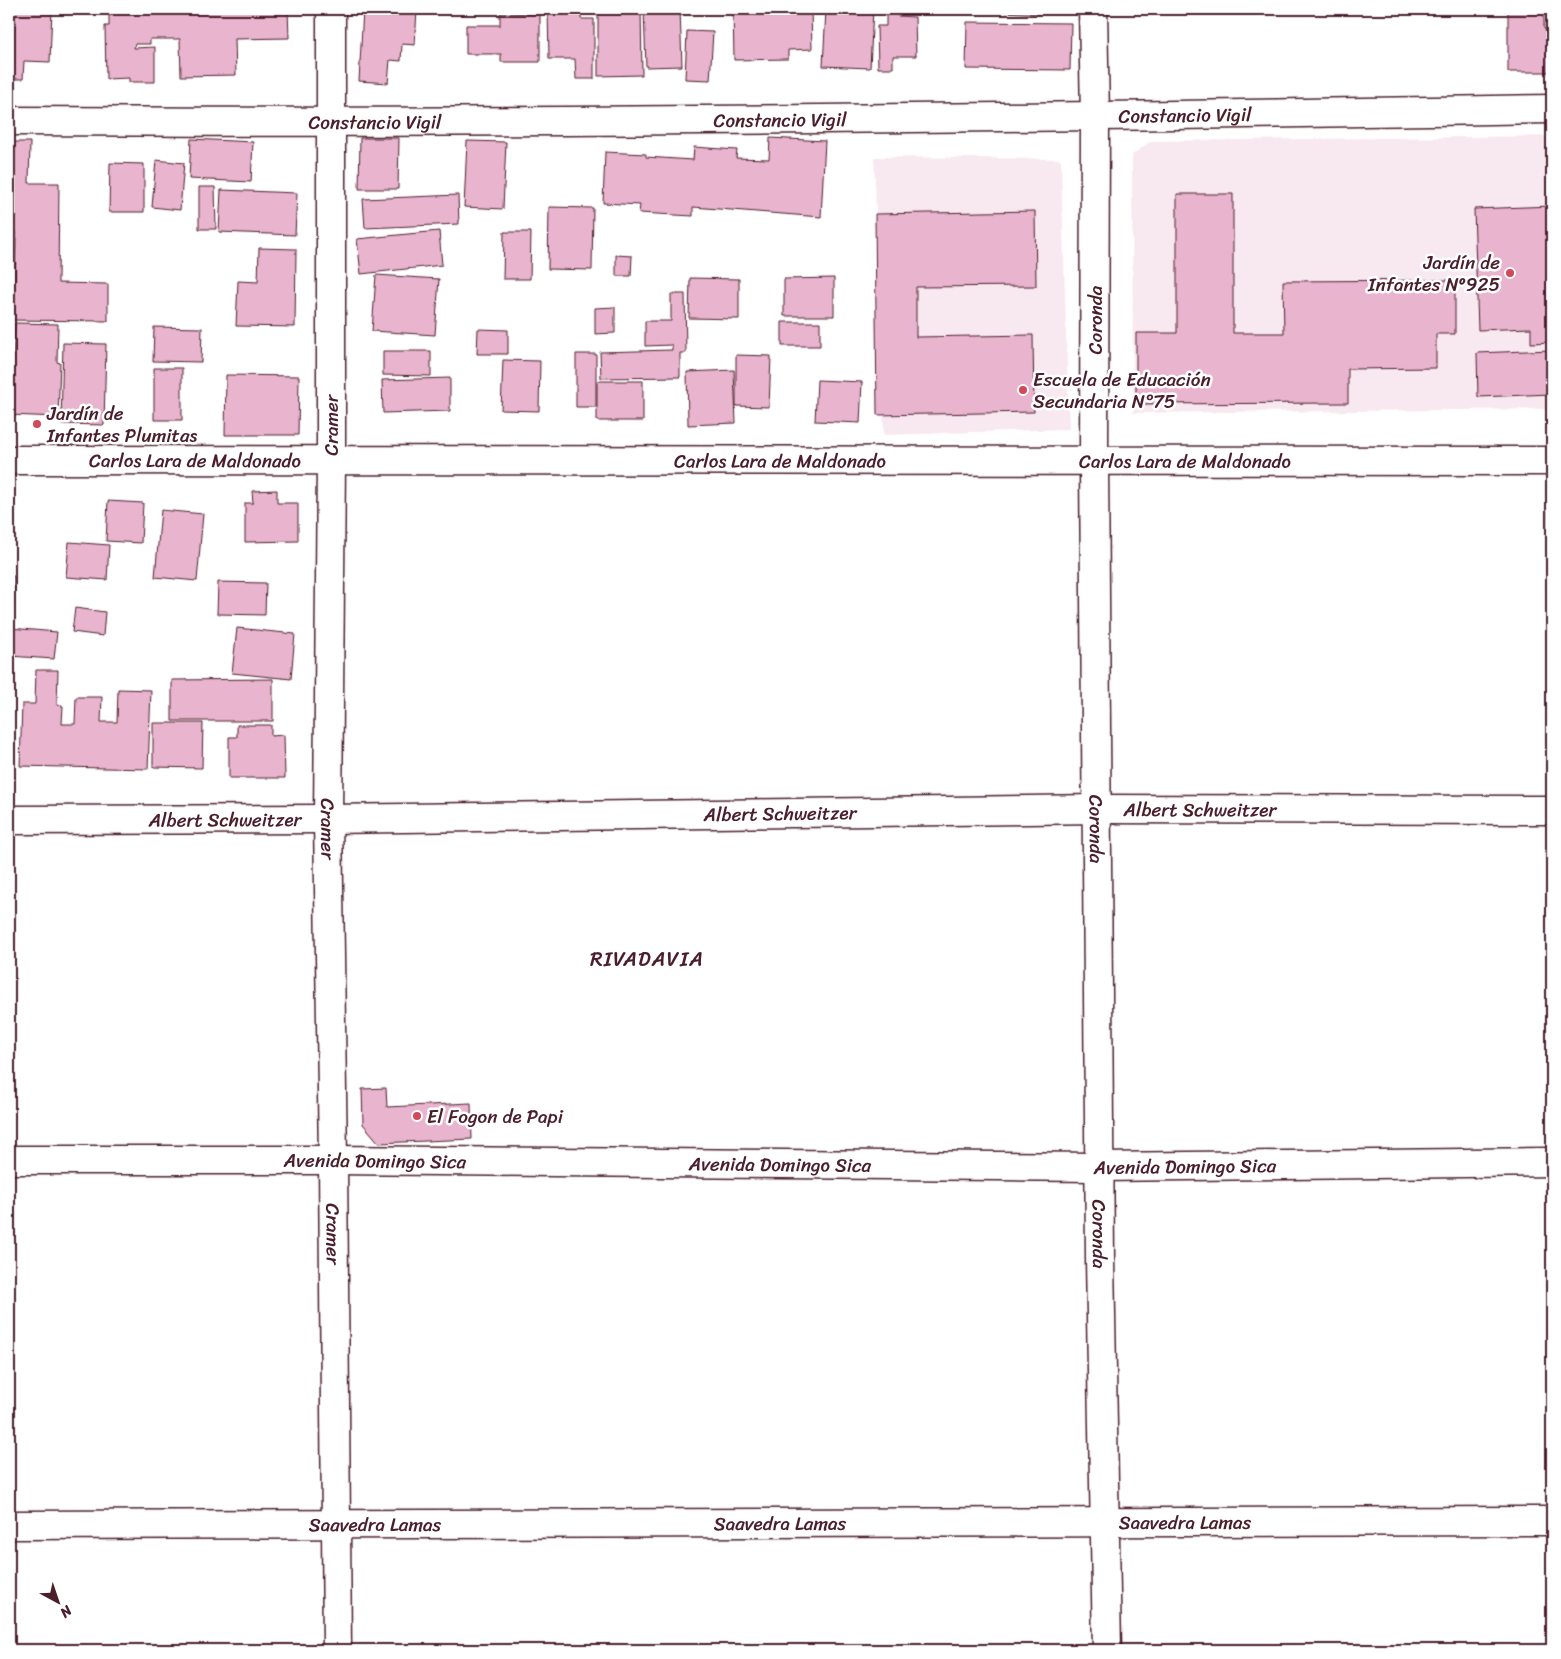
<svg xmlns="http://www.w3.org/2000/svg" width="1561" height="1659" font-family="Sriracha,sans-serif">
<rect width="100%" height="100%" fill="#fff"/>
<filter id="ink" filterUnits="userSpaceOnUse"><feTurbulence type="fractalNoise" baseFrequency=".02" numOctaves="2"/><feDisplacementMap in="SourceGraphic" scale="10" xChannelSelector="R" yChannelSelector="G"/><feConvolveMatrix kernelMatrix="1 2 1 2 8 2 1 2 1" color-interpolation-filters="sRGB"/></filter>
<g filter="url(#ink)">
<path fill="#f8e8f0" d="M1552,136V409L1133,413L1132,155L1151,141Z
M874,157L1061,159L1069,429L884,435Z"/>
<path fill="#e9b4ce" stroke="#4a1f2b" d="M15,9H52L50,62L24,61L23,79H9V54H13Z
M109,9H288L289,38L235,39L236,75L181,76L180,39H150V44H135L134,48L155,47V82H129V78L106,79L105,26H109Z
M363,9H417L415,45L402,44L401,61L390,60L388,83L359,81Z
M548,9H581V19H594V79H576L575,59H549Z
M598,9H641L642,75L598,76Z
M644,9H680L682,66L646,67Z
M733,9H811L812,49L788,50V59L734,60Z
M826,9H873L870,68L823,66Z
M886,9H898V16L915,17L916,56H893V68H878L877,26H886Z
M1005,9H1040V14L1005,12Z
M1508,9H1544V29L1552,30V72H1508Z
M500,13L540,14V62H501V54H466V25H500Z
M967,22L1071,23L1070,70L966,69Z
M687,31L713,32L710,80L685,79Z
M360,138H399L398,189H359Z
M770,138L825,141L821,217L693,207V216L639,213L640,205L603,203L605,152L646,154V157L693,160L694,147L737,150L736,158L769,159Z
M191,139L253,142L251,182L189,179Z
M467,141L506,142L503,209L464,207Z
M9,142H30L29,183H59L58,283L108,284V321L9,320V282H15L16,233H10V271H9Z
M156,160L184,163L180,210L152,207Z
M110,163L144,164V212H109Z
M199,187H215L216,229H199Z
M221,190L297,193L295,235L219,232Z
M1177,194H1233V333H1284L1283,281L1455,280V334H1436V368L1348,369V403L1136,404V333H1177Z
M458,195L459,224L365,228L363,199Z
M1552,206V342L1531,343V328L1478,330L1474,209Z
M549,207L593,208L592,270L548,269Z
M1035,211L1036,286L916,287V337L1033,335L1034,412L877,415L875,214Z
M439,231L442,265L361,274L357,239Z
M504,232H531L530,279H503Z
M259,248L296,249L295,327L236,326L238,281L258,282Z
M616,255L632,256L631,276H616Z
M376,275L439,279L435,335L372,331Z
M690,278L739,279V319L689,318Z
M834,278V316H784V279Z
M671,294H685L686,353H680V377L601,378L600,352L672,350V345L645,346V321H671Z
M615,307V333L595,334V308Z
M782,322H820V346H782Z
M15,323L58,324L57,362L60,363L58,417L9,415V362H13Z
M154,327L202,328L201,362L153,361Z
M478,329L508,330V354H477Z
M63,343L106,344L104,425L61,424Z
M1552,350V394L1478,397L1477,353Z
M383,351H431V376L383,375Z
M576,354H596V407H576Z
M736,355L771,356L769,407L736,406Z
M503,360L540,361L539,411L501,410Z
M154,368H182V420H154Z
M734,370L736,423L688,425L687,372Z
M226,375L299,376L298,435H225Z
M450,378V411L383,413L382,380Z
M817,380L862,382L860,423L815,421Z
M597,381H643V421H597Z
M1548,468H1552V552H1549Z
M277,490V503H298V541L245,542V503H253L252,491Z
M108,501L143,503L141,543L106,541Z
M161,510L203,514L197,581L155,577Z
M69,542L109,545L107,580L66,577Z
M9,576H14V604H9Z
M218,582L266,583L265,615L217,614Z
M75,608L105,612L103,636L72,632Z
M10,628L57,632L54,659L9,656Z
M237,628L295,634L291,679L232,673Z
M36,670H58L57,705L63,706L62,724H75L76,697H102L101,722H117L118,689L151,690L148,769L20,766L22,704H35Z
M273,679V721H172V680Z
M153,723H203L202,768L153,767Z
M237,725H271V736L284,735L285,778H229V737H237Z
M386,1088L387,1107L471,1103L472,1139L379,1143L363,1124L362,1089Z"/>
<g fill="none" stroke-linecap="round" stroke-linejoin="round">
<defs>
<g id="minor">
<path id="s1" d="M331,9V461L328,819L333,1160L337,1650"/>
<path id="s2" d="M1093,9L1095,117L1094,462L1100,1259L1107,1650"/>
<path id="s3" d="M9,121C523,124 1038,118 1552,109"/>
<path id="s4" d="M9,460L1552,461"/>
<path id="s5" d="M9,820L328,819L1097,809L1552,810"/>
<path id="s6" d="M9,1160H333L1099,1167L1552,1162"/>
<path id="s7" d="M9,1525L1552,1521"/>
</g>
</defs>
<use href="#minor" stroke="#4a1f2b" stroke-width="31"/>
<use href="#minor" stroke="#fff" stroke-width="28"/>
</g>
</g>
<g fill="#d1495b" stroke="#fff" stroke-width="2">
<circle cx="1510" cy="273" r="5"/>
<circle cx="1023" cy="390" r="5"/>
<circle cx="37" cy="424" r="5"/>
<circle cx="417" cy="1116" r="5"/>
</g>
<g text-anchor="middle" stroke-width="5" stroke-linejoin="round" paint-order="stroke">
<g font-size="19" fill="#4a1f2b" stroke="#fff">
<text dy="7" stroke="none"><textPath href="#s3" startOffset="1176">Constancio Vigil</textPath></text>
<text dy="7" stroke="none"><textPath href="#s3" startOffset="771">Constancio Vigil</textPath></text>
<text dy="7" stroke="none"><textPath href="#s3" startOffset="366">Constancio Vigil</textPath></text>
<text transform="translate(1095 320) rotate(-90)" y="7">Coronda</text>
<text transform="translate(331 425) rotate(-90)" y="7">Cramer</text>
<text dy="7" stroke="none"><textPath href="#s4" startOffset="186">Carlos Lara de Maldonado</textPath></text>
<text dy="7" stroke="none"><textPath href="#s4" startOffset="771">Carlos Lara de Maldonado</textPath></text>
<text dy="7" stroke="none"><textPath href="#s4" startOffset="1176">Carlos Lara de Maldonado</textPath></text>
<text dy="7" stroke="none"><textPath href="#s5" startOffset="1191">Albert Schweitzer</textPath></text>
<text dy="7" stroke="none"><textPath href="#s5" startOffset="771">Albert Schweitzer</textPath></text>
<text dy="7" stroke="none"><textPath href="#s5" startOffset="216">Albert Schweitzer</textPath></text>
<text dy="7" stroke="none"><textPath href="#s1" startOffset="820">Cramer</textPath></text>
<text dy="7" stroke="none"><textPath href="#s2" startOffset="820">Coronda</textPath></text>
<text dy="7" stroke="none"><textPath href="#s6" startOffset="366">Avenida Domingo Sica</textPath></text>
<text dy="7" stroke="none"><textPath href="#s6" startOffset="771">Avenida Domingo Sica</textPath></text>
<text dy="7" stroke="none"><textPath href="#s6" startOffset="1176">Avenida Domingo Sica</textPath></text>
<text dy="7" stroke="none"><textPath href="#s1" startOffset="1225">Cramer</textPath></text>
<text dy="7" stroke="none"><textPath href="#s2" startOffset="1225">Coronda</textPath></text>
<text dy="7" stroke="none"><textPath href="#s7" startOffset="1176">Saavedra Lamas</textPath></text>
<text dy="7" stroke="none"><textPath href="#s7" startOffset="771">Saavedra Lamas</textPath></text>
<text dy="7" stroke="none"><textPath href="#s7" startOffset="366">Saavedra Lamas</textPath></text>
</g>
<g font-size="19" fill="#4a1f2b" stroke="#fff" text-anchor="start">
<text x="1500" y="269" text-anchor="end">Jardín de<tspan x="1500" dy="22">Infantes Nº925</tspan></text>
<text x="1033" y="386">Escuela de Educación<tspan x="1033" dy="22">Secundaria N°75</tspan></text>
<text x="47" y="420">Jardín de<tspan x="47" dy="22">Infantes Plumitas</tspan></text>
<text x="427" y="1123">El Fogon de Papi</text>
</g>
<g font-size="21" letter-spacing="1" fill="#4a1f2b" stroke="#fff">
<text x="647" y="966">RIVADAVIA</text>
</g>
</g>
<rect width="1561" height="1659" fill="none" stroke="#fff" stroke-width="30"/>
<rect x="15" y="15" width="1531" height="1629" fill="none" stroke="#4a1f2b" stroke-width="2" filter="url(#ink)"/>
<g transform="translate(58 1602) rotate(140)" stroke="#ffffff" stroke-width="4" paint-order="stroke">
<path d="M0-4L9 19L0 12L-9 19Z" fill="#4a1f2b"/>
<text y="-8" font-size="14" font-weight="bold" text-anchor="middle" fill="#4a1f2b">N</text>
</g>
</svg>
